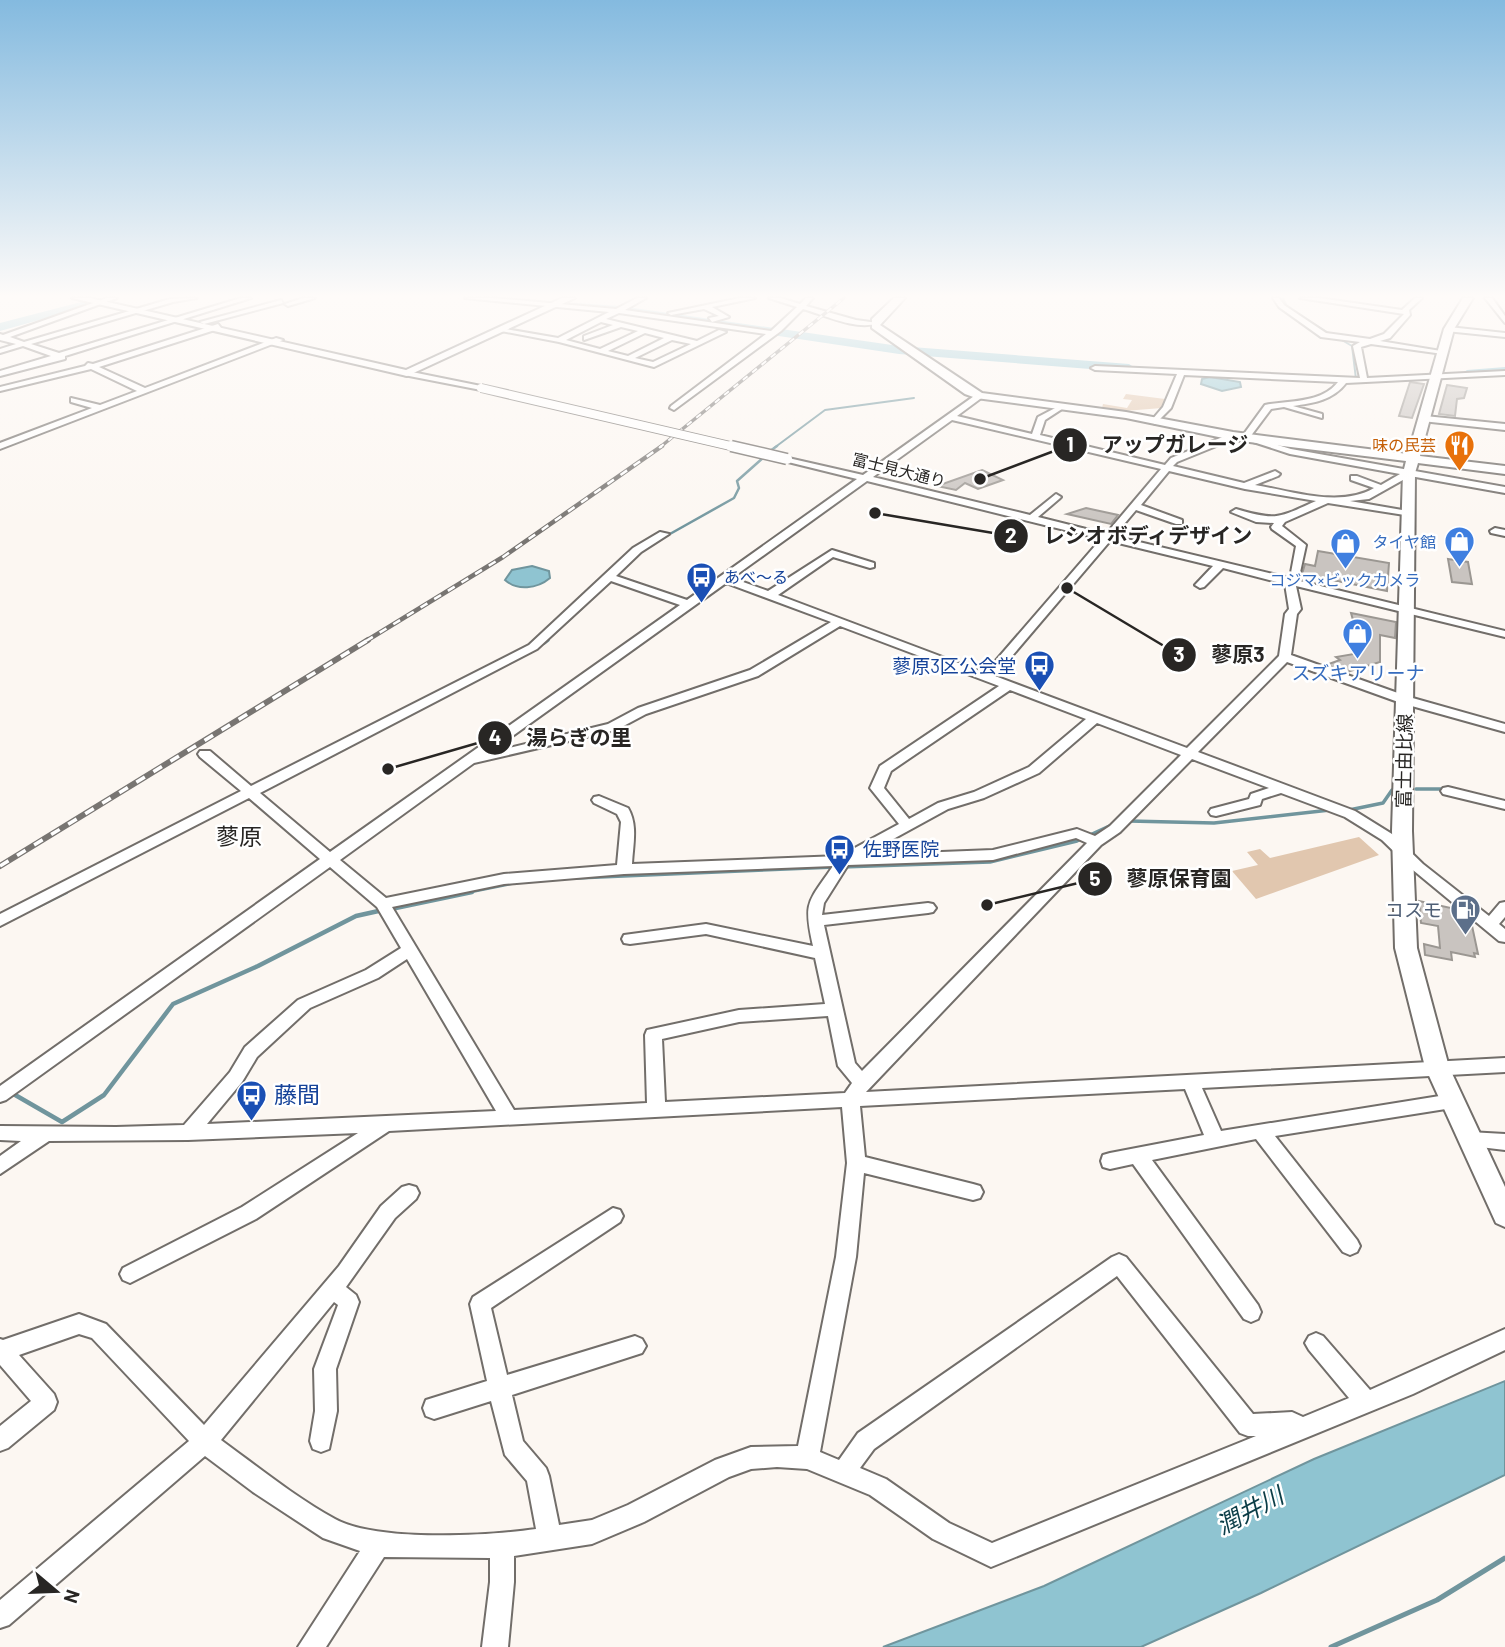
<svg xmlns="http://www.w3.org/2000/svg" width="1505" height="1647" font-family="Barlow,'Noto Sans JP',sans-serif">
<rect width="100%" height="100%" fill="#fcf7f2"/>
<path fill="#e1c7af" d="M1126,394L1165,399L1162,408L1124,411L1102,408L1103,404L1127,408L1132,400L1123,399Z
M1359,837L1379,855L1256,899L1232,871L1258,865L1247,852L1260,849L1270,858Z"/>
<path fill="#8fc4d1" stroke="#70959d" stroke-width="2" d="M1210,377L1240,382L1241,387L1222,391L1201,384L1202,379Z
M532,566L549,571L550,578C537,589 517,591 505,580L512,570Z
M1505,1381V1475L1261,1593L1141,1647H883L1044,1586L1314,1459Z"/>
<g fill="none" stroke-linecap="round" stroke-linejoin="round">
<path stroke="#70959d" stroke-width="2" d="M1283,298L1287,307L1330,334
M1340,339L1352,346L1356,379
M774,448L825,410L914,398"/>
<path stroke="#70959d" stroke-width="2.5" d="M770,451L777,446
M661,539L734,498L739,488L737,481L764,457
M546,641L582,608"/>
<path stroke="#70959d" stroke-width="3.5" d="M544,643L548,640
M1416,789H1445
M1349,810L1383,803L1392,790
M1129,821L1214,823L1330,810
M842,867L990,862L1077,841L1118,822
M577,878L835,867
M62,893L143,852
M464,893L513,883"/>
<path stroke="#70959d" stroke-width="4.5" d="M38,906L66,892
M391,909L472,892
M10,1092L62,1122L104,1095L173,1004L258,966L356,916L383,910"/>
<path stroke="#70959d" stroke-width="5" d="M1331,1647L1437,1600L1505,1558"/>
<path fill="#8fc4d1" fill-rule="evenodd" d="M162,298H188L183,301Z
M505,298L620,306L899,346L1129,364L1135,368L1129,372L899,354L620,312L509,303Z
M85,301L89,302V306L0,331V323Z
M1505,367V375L1467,378L1461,374L1467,370Z"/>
</g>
<path fill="#c9c4c0" stroke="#9b9792" stroke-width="2" d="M1410,382L1424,384L1412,418L1399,416Z
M1447,385L1467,388L1464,398L1457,399L1455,416L1439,414Z
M982,470L1003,480L978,489L965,483L956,490L937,486Z
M1086,508L1118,515L1111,524L1067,514Z
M1318,551L1389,563L1387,591L1302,574L1305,564L1315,566Z
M1448,559L1468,562L1472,584L1452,582Z
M1351,613L1396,622L1395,638L1380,635V662L1347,672L1326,665L1340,660L1336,657L1360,653V634H1357Z
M1419,901L1451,908L1452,915L1471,921L1478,954L1474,953L1475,957L1451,952L1452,960L1425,955L1424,944L1440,948L1438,926L1421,923Z"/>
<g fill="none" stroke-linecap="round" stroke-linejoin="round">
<defs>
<path id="minor" d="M107,298H117L10,337L24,342L170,299L197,298L173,302L31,344L59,353L241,298H251L65,356V359L0,376V371L51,356L23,346L0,353V349L16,344L0,340V334L3,335Z
M303,298H315L288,306L285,304Z
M465,298H493L616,309L637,298H646L625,310L771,331L797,307L769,298H780L800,304L806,298H813L806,306L856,320L878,323C857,331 824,315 803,309L781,331L674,410L670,408L671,406L766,334L619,313L606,319L697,341L719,330L726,332L654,367L559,342L496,330L500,328L558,338L609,312ZM601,322L613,325L584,336V340L621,327L638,331L600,349L566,340ZM645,333L664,338L628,356L608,351ZM672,340L691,344L653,362L635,358Z
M740,298H755L712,307L729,317L712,322L709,318L719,316L704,309L671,315L668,313Z
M1273,298H1279L1284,305L1326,333L1370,339L1384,334L1404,314L1300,298H1319L1402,310L1415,298H1422L1409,310L1410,315L1390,338L1380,341L1447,352L1443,354L1371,344L1361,347L1367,378L1505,371V375L1346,383C1333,400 1314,403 1293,406L1322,414V418L1284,407L1271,409L1250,437L1291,449L1505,487V493L1410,476L1369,499L1350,501L1408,511L1413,514L1411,516L1328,503L1285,522L1282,526L1306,545L1299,577L1296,580L1505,631V637L1296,586L1301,609L1297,614L1291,655L1409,697L1505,724V732L1401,703L1287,662L1198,752L1355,811L1392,834L1423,864L1489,916L1500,903L1505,902V917L1499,924L1505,929V942L1499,941L1413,870L1382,840L1345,817L1281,793L1262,799L1260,805L1216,816L1211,815L1209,812L1211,809L1249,799L1251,794L1269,788L1192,759L1120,832L1101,845L866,1092L1505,1058V1072L1202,1088L1221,1131L1452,1094L1458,1096L1461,1101L1458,1106L1452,1108L1275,1136L1357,1240L1360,1246L1357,1252L1350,1255L1343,1252L1256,1139L1152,1160L1258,1305L1261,1312L1258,1319L1251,1322L1244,1319L1133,1164L1110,1169L1103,1167L1101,1161L1103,1155L1110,1153L1204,1135L1185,1089L860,1106L865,1157L973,1184L980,1186L983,1192L980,1198L973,1200L864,1173L856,1257L820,1452L839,1460L858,1433L1112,1257L1119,1254L1126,1257L1253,1414L1292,1412L1303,1417L1349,1398L1309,1350L1305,1343L1309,1336L1316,1333L1323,1336L1370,1390L1505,1329V1350L1413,1394L991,1567L933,1539L870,1495L807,1469L777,1467L751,1469L729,1477L644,1522L592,1544L514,1556V1582L508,1647H482L490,1582V1558L384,1557L326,1647H298L360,1551L323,1538L253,1492L205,1456L9,1625L0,1628V1600L189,1441L92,1338L79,1334L19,1355L54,1394L57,1402L54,1410L8,1448L0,1451V1426L31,1401L0,1365V1339L3,1340L79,1314L106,1324L204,1425L339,1266L381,1206L402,1187L409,1185L416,1187L419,1193L416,1199L395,1218L346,1287L356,1295L359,1302L336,1369L337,1411L329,1449L321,1452L313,1449L310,1441L315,1411L314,1369L338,1305L334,1302L221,1440C258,1467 295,1497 335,1519C377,1542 487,1536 536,1529L527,1481L505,1455L491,1401L434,1419L426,1416L423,1408L426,1400L487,1381L470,1304L473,1297L613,1208L620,1210L623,1216L620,1222L491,1308L507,1375L635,1336L642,1339L646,1346L642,1353L512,1395L523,1441L546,1468L549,1476L559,1525L592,1520L628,1505L715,1460L751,1447L798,1446L836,1257L847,1163L842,1107L389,1131L256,1219L130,1283L123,1280L120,1274L123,1268L242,1207L358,1133L188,1140L49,1141L0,1174V1156L21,1141L0,1140V1126L116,1127L184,1125L230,1072L245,1047L298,1000L366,970L401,948L377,907L330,867L6,1100L0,1102V1086L320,859L249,798L0,926V914L241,791L200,757L198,754L200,751H210L251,786L529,645L633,548L660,532L669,534L641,552L616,576L687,600L857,479L784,461V457L863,475L977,394L984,396L957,416L1032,434L1038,417L1061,405L1065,407L1045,420L1040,435L1165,465L1171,458L1230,434H1236V438L1177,462L1173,466L1244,483L1275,471L1280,474L1278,476L1255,485C1292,491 1340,508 1374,488L1351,480V476H1357L1381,485L1400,474L1290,454L1241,438L1265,405C1289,400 1321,404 1338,382L1184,375L1171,408L1155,424L1151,421L1163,407L1177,374L1095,370L1091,368L1095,366L1360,378L1353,346L1360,342L1321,337L1279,307ZM952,420L1161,469L1106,534L1038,517L1059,499L1061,497L1056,494L1030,515L873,477ZM1169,471L1245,489L1316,501C1278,518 1277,521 1236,509L1231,512L1256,522L1274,523L1271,527L1272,529L1296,546L1290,578L1114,536L1136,510L1176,524H1182V520L1141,505ZM867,481L1101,539L985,673L778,595L833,557L870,568L874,567V563L832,550L768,591L732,578ZM1110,541L1213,566L1195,585L1200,588L1204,587L1223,568L1285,584L1289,609L1285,614L1279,656L1187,748L995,676ZM611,581L680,605L330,852L260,793L537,649ZM726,583L831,622L750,670L638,708L608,724L489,753ZM840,626L999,686L880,766L870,788L899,824L840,856L632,864C633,844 638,825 628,808L599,796L594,797L592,800L594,803L617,814L621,822L617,865L504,874L386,898L340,860L474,763L616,730L646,714L758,676ZM1010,690L1086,719L1029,767L974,792L938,803L909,819L884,788L891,771ZM1097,723L1181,755L1110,826L1095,836L1077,829L993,850L864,855L948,809L984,798L1039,773ZM1076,838L1087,843L862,1071L855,1063L824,925L928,913L933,912L936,908L933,904L928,903L822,915L824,903L848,865L993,860ZM833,866C808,903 803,901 813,946L706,924L624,935L622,939L624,943L630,944L706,934L815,958L825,1004L739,1010L647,1030L645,1035L647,1103L514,1110L392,907L504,884L624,874ZM407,959L496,1111L207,1124L242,1082L257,1057L310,1008L378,978ZM828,1016L838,1066L852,1083L845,1093L665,1102L662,1039L739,1022ZM1117,1276L1240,1433L1248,1436H1256L992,1543L949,1523L886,1479L860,1468L874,1449Z
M1485,298H1492L1505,316V323Z
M281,300L283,303L204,324L200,322Z
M218,324L221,328L99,367L145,388L276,338L283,340L0,449V443L92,408L71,402V398L100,405L137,391L91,369L0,391V387L85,366L88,363L93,364Z
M1449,327L1505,333V337L1446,331Z
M407,371L481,386L485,388L481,390L404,375V371Z
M1425,416L1505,424V430L1422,421V417Z
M1495,528L1505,530V536L1491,533L1490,531Z
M1448,787L1505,801V809L1443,794L1441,791L1443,788Z
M1469,1132L1505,1134V1150L1463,1145L1460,1140L1463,1135Z"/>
<path id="major" d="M72,298H90L406,370L562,298H575L407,376Z
M894,298H905L880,325L982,393L1126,412L1233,432L1408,454L1444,329L1463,298H1473L1454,329L1420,456L1505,466V474L1418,463L1415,473L1412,831L1417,948L1449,1067L1505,1187V1227L1496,1223L1425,1067L1395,948L1392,831L1403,473L1406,461L1233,440L1126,418L976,398L965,394L872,328V319Z"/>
</defs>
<use href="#minor" stroke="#726e6a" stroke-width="4"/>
<use href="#major" stroke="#726e6a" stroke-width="4"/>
<use href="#minor" fill="#fff" fill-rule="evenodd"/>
<use href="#major" fill="#fff" fill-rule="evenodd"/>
<defs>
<path id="rail-far2" d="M659,448L844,298"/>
<path id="rail-far1" d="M366,641L503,557L662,446"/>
<path id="rail" d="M0,866L368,640"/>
</defs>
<use href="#rail-far2" stroke="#787572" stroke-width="3.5"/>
<use href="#rail-far1" stroke="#787572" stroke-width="4.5"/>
<use href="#rail" stroke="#787572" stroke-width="6"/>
<use href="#rail-far2" stroke="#fff" stroke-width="2" stroke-dasharray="6" stroke-linecap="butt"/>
<use href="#rail-far1" stroke="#fff" stroke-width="2.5" stroke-dasharray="8" stroke-linecap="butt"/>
<use href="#rail" stroke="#fff" stroke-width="3.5" stroke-dasharray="10" stroke-linecap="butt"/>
<defs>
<path id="minor-bridge-far1" d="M481,388L739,448"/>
<path id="minor-bridge" d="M731,446L787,459"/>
</defs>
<use href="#minor-bridge-far1" stroke="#726e6a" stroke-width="10" stroke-linecap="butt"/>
<use href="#minor-bridge" stroke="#726e6a" stroke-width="13" stroke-linecap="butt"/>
<use href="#minor-bridge-far1" stroke="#fff" stroke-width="8"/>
<use href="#minor-bridge" stroke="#fff" stroke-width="10"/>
</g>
<linearGradient id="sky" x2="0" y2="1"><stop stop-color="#84badf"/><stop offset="0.56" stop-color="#fefbf9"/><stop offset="1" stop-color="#fefbf9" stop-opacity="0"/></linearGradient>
<rect width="1505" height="529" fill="url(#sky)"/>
<defs>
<symbol id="restaurant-pin" viewBox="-11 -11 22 30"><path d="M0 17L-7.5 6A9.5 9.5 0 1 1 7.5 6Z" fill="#e8710a" stroke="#fff"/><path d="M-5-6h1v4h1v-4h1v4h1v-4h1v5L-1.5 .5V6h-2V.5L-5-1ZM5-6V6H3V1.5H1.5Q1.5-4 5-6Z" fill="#fff"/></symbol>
<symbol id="shop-pin" viewBox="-11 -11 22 30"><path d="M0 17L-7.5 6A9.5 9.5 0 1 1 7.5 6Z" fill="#3f7fe0" stroke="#fff"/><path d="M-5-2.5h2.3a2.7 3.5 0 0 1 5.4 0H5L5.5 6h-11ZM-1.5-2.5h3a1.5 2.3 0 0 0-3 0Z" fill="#fff"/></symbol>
<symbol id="bus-pin" viewBox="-11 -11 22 30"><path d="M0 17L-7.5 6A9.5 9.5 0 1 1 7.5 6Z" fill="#1a4fb4" stroke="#fff"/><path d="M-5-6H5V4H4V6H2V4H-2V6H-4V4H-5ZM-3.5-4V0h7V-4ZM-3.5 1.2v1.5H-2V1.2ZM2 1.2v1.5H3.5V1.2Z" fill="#fff"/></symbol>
<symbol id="fuel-pin" viewBox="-11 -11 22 30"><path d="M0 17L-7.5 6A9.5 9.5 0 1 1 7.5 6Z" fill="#5c6f8a" stroke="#fff"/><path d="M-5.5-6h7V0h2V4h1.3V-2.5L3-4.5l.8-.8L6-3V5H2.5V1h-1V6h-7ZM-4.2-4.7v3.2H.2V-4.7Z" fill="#fff"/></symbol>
</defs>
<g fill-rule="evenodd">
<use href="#restaurant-pin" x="1442" y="428" width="35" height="47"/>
<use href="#shop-pin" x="1442" y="524" width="35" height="47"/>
<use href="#shop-pin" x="1328" y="526" width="35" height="47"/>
<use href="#bus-pin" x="684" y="560" width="35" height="47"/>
<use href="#shop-pin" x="1340" y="616" width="35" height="47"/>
<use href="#bus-pin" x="1022" y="648" width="35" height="47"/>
<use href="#bus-pin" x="822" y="832" width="35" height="47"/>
<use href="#fuel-pin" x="1448" y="892" width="35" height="47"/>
<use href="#bus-pin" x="234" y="1078" width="35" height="47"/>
</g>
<g text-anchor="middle" stroke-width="5" stroke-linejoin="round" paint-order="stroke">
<g font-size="16" fill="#c56008" stroke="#fff" text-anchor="end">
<text x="1436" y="451">味の民芸</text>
</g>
<g font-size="16" fill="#282624" stroke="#fff">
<text transform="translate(899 470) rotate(14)" y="6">富士見大通り</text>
</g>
<g font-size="16" fill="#366cbe" stroke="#fff" text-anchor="end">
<text x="1436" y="548">タイヤ館</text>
<text x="1345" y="586" text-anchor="middle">コジマ×ビックカメラ</text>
</g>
<g font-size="16" fill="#164399" stroke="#fff" text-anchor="start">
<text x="724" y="583">あべ〜る</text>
</g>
<g font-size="19" fill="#164399" stroke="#fff" text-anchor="end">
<text x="1016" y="673">蓼原3区公会堂</text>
<text x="863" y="856" text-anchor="start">佐野医院</text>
</g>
<g font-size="19" fill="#366cbe" stroke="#fff">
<text x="1358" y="680">スズキアリーナ</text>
</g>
<g font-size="19" fill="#282624" stroke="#fff">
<text transform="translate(1404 761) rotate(-89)" y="7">富士由比線</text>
</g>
<g font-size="19" fill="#4e5e75" stroke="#fff" text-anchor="end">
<text x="1442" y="917">コスモ</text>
</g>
<g font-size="23" fill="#282624" stroke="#fff">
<text x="239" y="845">蓼原</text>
</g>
<g font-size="23" fill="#164399" stroke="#fff" text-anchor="start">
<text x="274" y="1103">藤間</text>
</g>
<g font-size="24" font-style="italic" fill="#0b3d47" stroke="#fff">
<text transform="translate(1250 1511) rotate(-28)" y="8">潤井川</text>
</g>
</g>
<path fill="none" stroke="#282624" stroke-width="2.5" d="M980 479L1070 445M875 513L1011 536M1067 588L1179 655M388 769L495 738M987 905L1095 879"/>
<g fill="#282624" stroke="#fff" stroke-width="2.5">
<circle cx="980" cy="479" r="7"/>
<circle cx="875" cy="513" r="7"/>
<circle cx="1067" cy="588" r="7"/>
<circle cx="388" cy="769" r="7"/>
<circle cx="987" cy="905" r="7"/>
<circle cx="1070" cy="445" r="18"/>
<circle cx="1011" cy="536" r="18"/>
<circle cx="1179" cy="655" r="18"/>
<circle cx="495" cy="738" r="18"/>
<circle cx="1095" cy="879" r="18"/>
</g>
<g font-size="21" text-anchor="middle" font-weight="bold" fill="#fff">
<text x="1070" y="452">1</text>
<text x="1011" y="543">2</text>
<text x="1179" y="662">3</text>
<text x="495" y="745">4</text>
<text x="1095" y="886">5</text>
</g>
<g font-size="21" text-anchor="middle" font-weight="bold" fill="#282624" stroke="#fff" stroke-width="5" stroke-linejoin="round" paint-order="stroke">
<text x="1175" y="452">アップガレージ</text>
<text x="1148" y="543">レシオボディデザイン</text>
<text x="1238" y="662">蓼原3</text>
<text x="579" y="745">湯らぎの里</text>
<text x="1179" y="886">蓼原保育園</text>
</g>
<g transform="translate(56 1591) rotate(109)" stroke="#ffffff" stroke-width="5" paint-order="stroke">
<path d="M0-5L12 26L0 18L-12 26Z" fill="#282624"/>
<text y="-10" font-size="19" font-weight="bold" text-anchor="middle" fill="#282624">N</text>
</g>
</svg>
